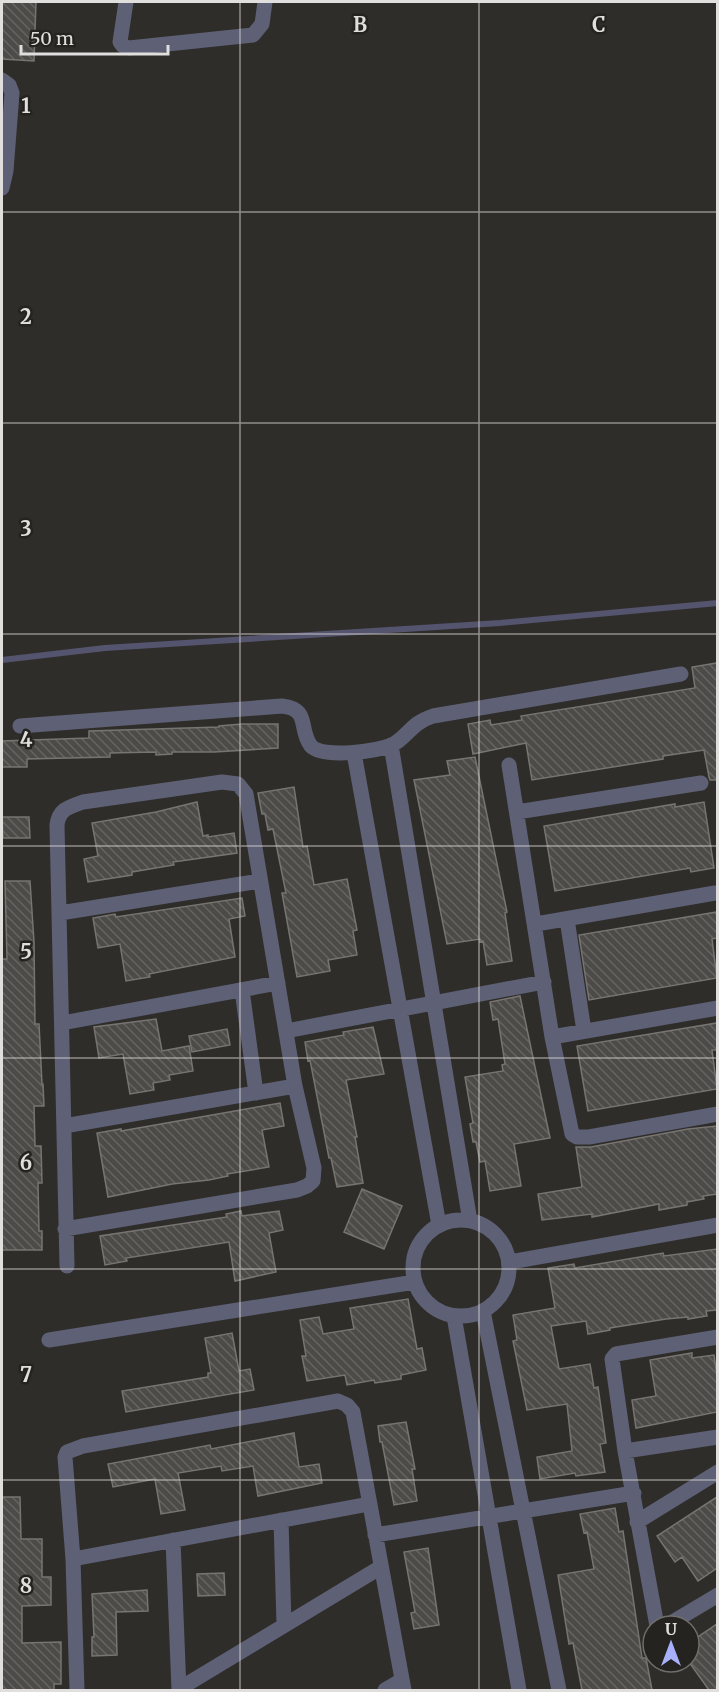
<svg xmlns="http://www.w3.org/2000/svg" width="719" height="1692" font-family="Merriweather,serif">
<defs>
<pattern id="building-back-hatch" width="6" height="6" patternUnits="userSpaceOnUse" patternTransform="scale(1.5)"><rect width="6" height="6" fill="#4d4b48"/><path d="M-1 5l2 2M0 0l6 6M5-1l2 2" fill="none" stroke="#666462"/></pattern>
</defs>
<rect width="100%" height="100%" fill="#2f2d2a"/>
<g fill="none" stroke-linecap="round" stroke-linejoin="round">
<path stroke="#54546e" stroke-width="6" d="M2,660L105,648L500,623L718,603"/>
</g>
<path fill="url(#building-back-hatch)" stroke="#777471" stroke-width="1.5" d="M2,2H36L34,61L2,59Z
M717,663V780H710L709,777L704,750L663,756V759L532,780L526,743L473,754L468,724L490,720L491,725L522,720L521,716L695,688L692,667Z
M242,724H278V748L214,752H172V754L156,755V752L110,753V757L27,759V767H2V741L89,738V731L219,727V726Z
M475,757L507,912L505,913L512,961L487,965L483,941L480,942V939L447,944L414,780L450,775L447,761Z
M294,787L303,847L307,846L314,885L347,879L357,930L353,931L357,955L328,960L330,971L297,977L282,893H286L273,829L268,830L265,814H262L258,793Z
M197,802L203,836L208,835V837L234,833L237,853L173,862L174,865L132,872V875L88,882L84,859L98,856L92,823L156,812Z
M704,802L714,868L691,872L690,868L555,891L544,826L675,804V807Z
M2,817H29L30,838H3Z
M5,881H30L34,942L35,1024H39L42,1084H43L44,1106H34L35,1146H41L42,1183H38L39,1231H42V1250H2V959H7Z
M242,898L245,916L229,919L235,957L149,974L150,977L126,981L120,944L98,948L93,918L115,914L116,917Z
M717,912V938L712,939L717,978L589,1000L579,935Z
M520,996L550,1138L514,1144L521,1186L490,1191L485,1161L480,1162L476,1142H473L470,1124L473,1123L465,1077L503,1071L502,1065L505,1064L498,1019L493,1020L490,1002Z
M156,1019L162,1051L189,1046L193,1071L169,1075L170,1080L153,1083L154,1090L130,1094L123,1054L99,1058L94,1027Z
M717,1023V1050H712L717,1089L588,1111L577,1046Z
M373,1027L384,1074L346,1080L357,1137H355L363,1183L337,1187L331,1158H329L310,1060L308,1061L305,1042L344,1035L343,1032Z
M227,1029L230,1045L192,1052L189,1036Z
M280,1103L284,1126L262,1130L269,1167L227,1174L228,1176L209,1180L172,1184L108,1197L97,1133L121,1129V1131Z
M717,1126V1194L703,1196L704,1199L687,1202V1205L659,1210V1204L592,1217V1214L542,1220L538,1194L582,1187L576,1147H591L688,1129Z
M362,1189L402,1206L384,1249L344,1232Z
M241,1211L242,1216L279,1211L283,1230L269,1233L276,1272L235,1281L229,1242L126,1258L127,1261L105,1265L100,1236L227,1217L226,1214Z
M717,1249V1310L706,1311L707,1316L688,1319V1317L666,1319L610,1328V1330L588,1334L586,1321L551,1326L559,1369L590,1364L594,1388L598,1387L606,1443L600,1444L605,1472L576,1476L575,1473L540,1479L537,1457L572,1451L567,1404L527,1410L513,1341L517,1340L513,1315L555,1308L548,1268L574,1264L575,1268L663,1253L664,1256Z
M408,1299L417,1349L422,1348L426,1370L401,1375V1379L375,1383L374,1380L347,1385L345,1375L307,1381L302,1356H306L300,1320L319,1317L323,1334L354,1329L350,1308Z
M232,1333L239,1371L250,1369L254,1390L126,1412L122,1391L208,1377V1373H211L205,1338Z
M692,1353V1358L714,1355L717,1376V1412L636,1428L632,1400L656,1396L650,1360Z
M406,1422L415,1469H412L417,1501L394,1505L382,1442H380L378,1426Z
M294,1433L299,1467L319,1464L322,1483L258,1496L253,1466L222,1471L221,1466L178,1473L185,1510L161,1514L155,1479L113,1487L108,1464L210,1445L211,1449Z
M2,1497H20L21,1539H42V1577H51V1605L22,1606V1643L61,1642V1684H54V1690H2Z
M717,1497V1568L698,1581L682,1557L675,1562L657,1536Z
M615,1508L619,1532L623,1531L642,1658H646L652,1690H582L573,1643L569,1644L558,1575L594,1569L587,1532L584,1533L580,1514Z
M428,1548L439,1625L414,1629L411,1613L415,1612L404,1552Z
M224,1573L225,1595L198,1596L197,1574Z
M147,1590L148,1611L116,1612L117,1655L92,1656V1637H94L92,1594Z
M717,1624V1690H709L689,1662V1643Z"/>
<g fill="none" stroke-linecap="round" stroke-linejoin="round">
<path stroke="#5e6175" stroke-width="15" d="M126,2L120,42L123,46L129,48L253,35L262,24L265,2
M2,80L9,85L12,93L6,171L2,188
M20,726L282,706C311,709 298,730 311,746C323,759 377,751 392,745C402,740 408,731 417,724C421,721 427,718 433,716L681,674
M391,745L470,1221
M354,753L439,1225
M509,765L552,1037L572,1134L577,1137H589L718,1114
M517,812L701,783
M60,913L260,881
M567,919L584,1031
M536,924L715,893
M242,990L256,1093
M62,1023L278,983
M286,1031L544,982
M552,1037L718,1008
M64,1126L295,1086
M413 1268a48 48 0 1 1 96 0a48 48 0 1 1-96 0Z
M65,1229L297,1190L307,1186L313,1181L314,1168L295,1086L246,794L238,784L222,782L83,802C69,807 59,809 57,825L67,1266
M510,1262L718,1225
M483,1311L559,1690
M454,1316L519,1690
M49,1340L415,1282
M625,1451L718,1437
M281,1520L284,1625
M637,1522L718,1472
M375,1535L634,1493
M173,1540L179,1690
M73,1559L369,1504
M657,1626L625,1451L612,1359L616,1354L718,1337
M666,1626L718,1595
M179,1689L381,1567
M77,1690L73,1559L65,1457L67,1452L83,1446L338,1401L347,1405L353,1412L404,1690
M385,1690L402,1680"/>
</g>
<path fill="none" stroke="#e1dfdd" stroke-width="1.5" stroke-opacity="0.55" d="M240,2V1690M479,2V1690M2,212H718M2,423H718M2,634H718M2,846H718M2,1058H718M2,1269H718M2,1480H718"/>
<g font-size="20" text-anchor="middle" font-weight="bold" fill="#e1dfdd" stroke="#252320" stroke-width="5" stroke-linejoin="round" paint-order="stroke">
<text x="360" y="32">B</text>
<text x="599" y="32">C</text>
<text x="26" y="113">1</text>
<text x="26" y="324">2</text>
<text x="26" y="536">3</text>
<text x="26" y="747">4</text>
<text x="26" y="959">5</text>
<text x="26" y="1170">6</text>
<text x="26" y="1382">7</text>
<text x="26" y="1593">8</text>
</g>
<rect width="719" height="1692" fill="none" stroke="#e1dfdd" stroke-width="6"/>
<g transform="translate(671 1644)"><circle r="28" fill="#252320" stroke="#706e6c" stroke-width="1.5"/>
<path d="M0-4.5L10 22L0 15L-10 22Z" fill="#a8b0fc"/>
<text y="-9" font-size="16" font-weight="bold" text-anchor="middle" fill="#e1dfdd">U</text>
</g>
<path d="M21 45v9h147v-9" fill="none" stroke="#e1dfdd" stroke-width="3"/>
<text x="30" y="45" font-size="18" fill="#e1dfdd" stroke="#252320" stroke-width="4.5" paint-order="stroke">50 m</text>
</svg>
